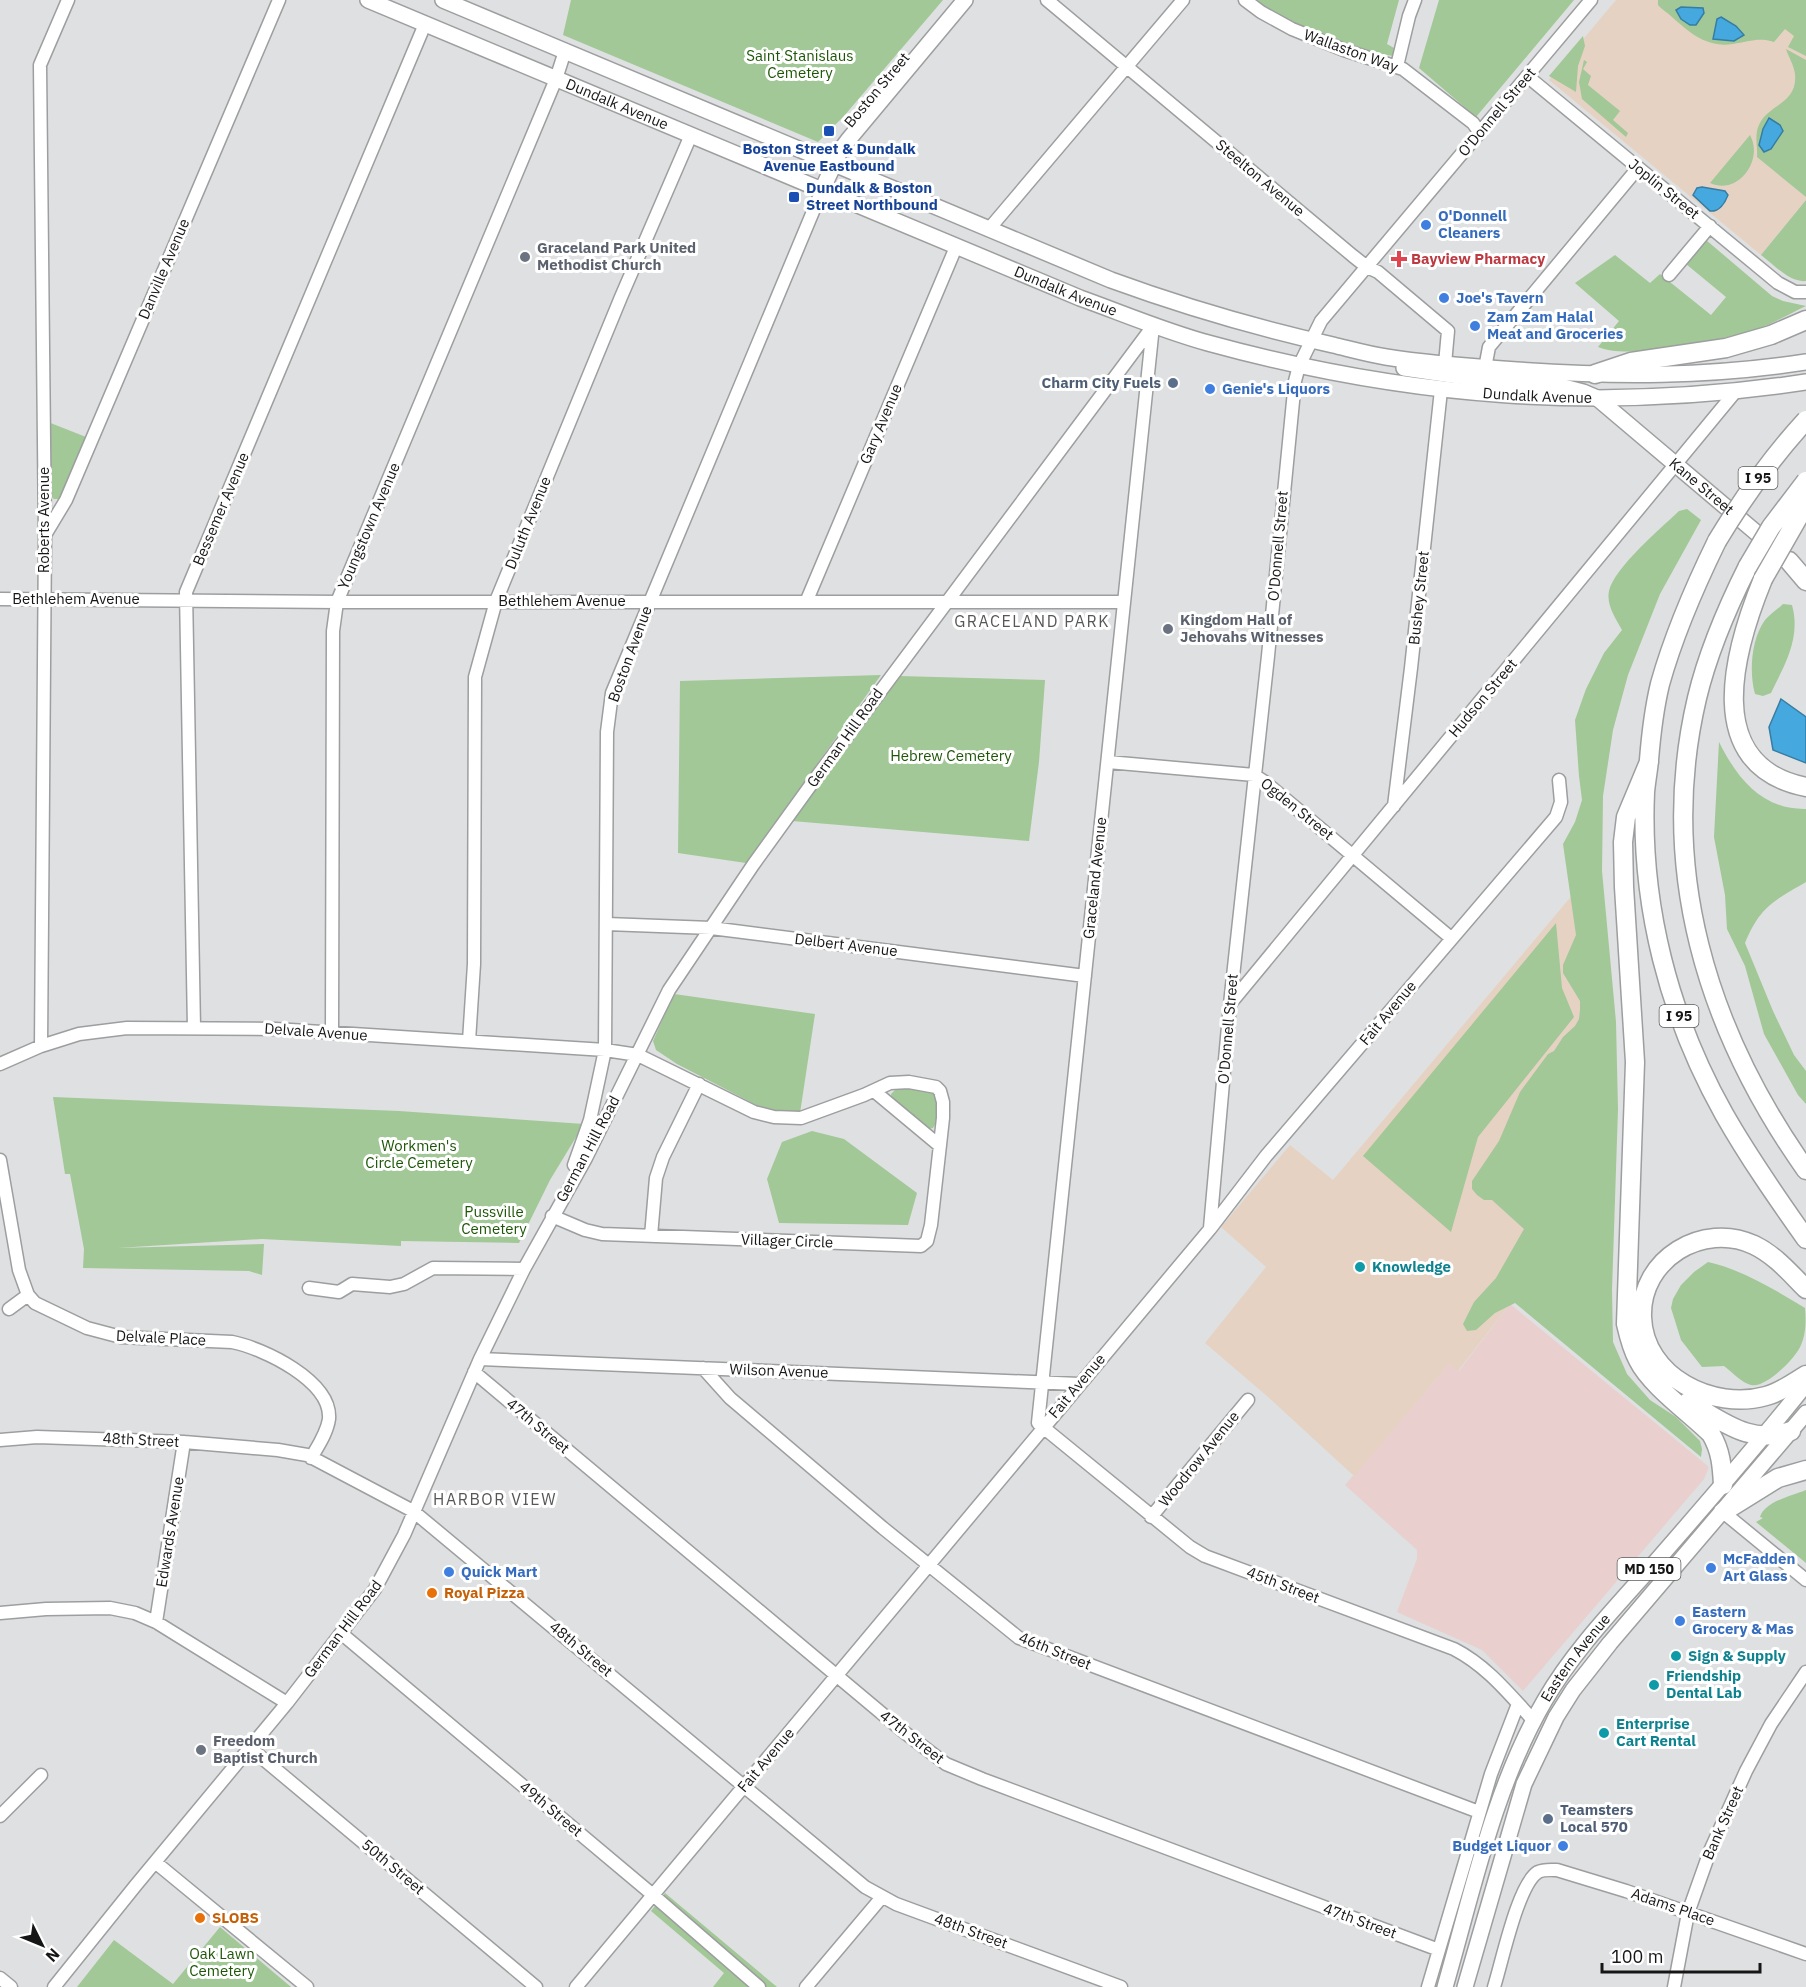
<svg xmlns="http://www.w3.org/2000/svg" width="1806" height="1987" font-family="'IBM Plex Sans',sans-serif">
<rect width="100%" height="100%" fill="#dfe0e1"/>
<path fill="#e9cfcd" d="M1510,1304L1709,1467L1704,1479L1523,1691L1482,1650L1397,1612L1417,1559V1550L1345,1485L1449,1364L1459,1371Z"/>
<path fill="#e6d2c3" d="M1616,0H1806V200L1761,255L1549,80Z
M1574,893L1609,1035L1531,1225L1510,1304L1458,1371L1449,1364L1354,1476L1268,1397L1205,1343L1266,1267L1221,1227L1290,1145L1333,1180Z"/>
<path fill="#a1c896" d="M571,0H943L844,116L818,142L563,35Z
M1254,0H1399L1387,44L1394,48L1393,56L1376,53L1307,30Z
M1439,0H1574L1476,117L1419,68Z
M1658,0H1806V56L1788,47L1794,36L1785,29L1774,42C1759,37 1748,42 1733,44C1707,48 1690,33 1672,17C1667,12 1662,10 1658,5Z
M1583,36L1585,46L1578,66L1576,92L1549,76Z
M1786,49L1806,60V197L1757,157C1758,147 1754,135 1759,125C1768,104 1798,104 1795,74C1794,65 1788,56 1786,49Z
M1584,60L1587,62L1583,69L1591,76L1588,85L1620,111L1613,120L1628,133L1626,137L1582,99L1579,82Z
M1750,135C1764,160 1738,196 1710,183Z
M1806,200V281C1790,283 1773,264 1761,255Z
M1706,240L1772,296L1783,301L1806,306C1791,313 1776,322 1760,328C1727,339 1629,361 1598,347L1619,321L1575,283L1615,255L1650,283L1660,274L1711,315L1726,297L1686,264Z
M48,422L86,437L62,495L59,499H54L48,494Z
M1687,509L1701,520L1660,594L1628,675L1613,730L1603,796L1602,871L1616,1022L1618,1109L1612,1290L1613,1342L1627,1374L1650,1400L1676,1417L1700,1441L1702,1449L1701,1457L1515,1303L1495,1313L1476,1330L1467,1331L1463,1324L1474,1302L1496,1278L1524,1229L1492,1200H1484L1477,1195L1472,1189V1181L1499,1141L1520,1092L1548,1054L1554,1051L1563,1037L1575,1026L1579,1019L1580,1010V1001L1563,973V965L1576,935L1563,844L1575,822L1582,800L1579,776L1575,720L1586,689L1604,653L1622,630C1616,619 1606,605 1609,591C1614,568 1661,528 1679,511Z
M1783,604L1792,605C1801,638 1785,664 1771,693L1763,696L1755,694C1749,673 1751,639 1765,620C1770,614 1778,609 1783,604Z
M881,675L746,863L678,853L680,681Z
M899,676L1045,680L1039,762L1029,841L792,821Z
M1719,742C1737,778 1762,810 1806,809V882C1773,901 1760,907 1745,943L1773,1011L1794,1055L1806,1071V1104L1798,1095L1764,1034L1745,966L1727,929L1725,895L1714,837Z
M1556,923L1562,988L1574,1017L1478,1137L1451,1232L1363,1156Z
M674,994L815,1014L800,1113L766,1110L677,1064L656,1050L653,1041Z
M919,1088L933,1092L937,1099L936,1123L933,1128L927,1129L892,1101L891,1094L896,1089Z
M53,1097L399,1111L584,1124L550,1180L519,1243L401,1241V1246L262,1239L117,1248L264,1244L262,1275L249,1271L83,1268L84,1249L70,1174H65Z
M812,1131L844,1139L917,1193L908,1225L779,1223L767,1179L782,1142Z
M1708,1262C1743,1270 1775,1290 1805,1308C1806,1320 1806,1334 1801,1345C1796,1358 1765,1389 1751,1385C1742,1383 1731,1371 1724,1366L1702,1367L1681,1340L1671,1308L1673,1299L1681,1285L1694,1272Z
M1806,1490V1563L1756,1522L1763,1518L1760,1517C1765,1501 1792,1496 1806,1490Z
M665,1893L777,1987H713L724,1973L651,1911Z
M220,1927L291,1987H77L114,1940L173,1984Z"/>
<path fill="#45a9df" stroke="#377da3" stroke-width="1.5" d="M1681,7L1703,8L1704,13L1696,25H1690L1681,19L1676,10Z
M1721,17L1736,26L1744,35L1734,41L1713,39L1717,19Z
M1769,118L1780,125L1783,131L1771,149L1764,152L1759,145L1763,129Z
M1702,187L1725,191L1728,195C1725,203 1719,212 1710,211L1693,195L1697,188Z
M1781,699L1806,717V763L1773,750L1769,727Z"/>
<g fill="none" stroke-linecap="round" stroke-linejoin="round">
<defs>
<path id="minor" d="M1047,0L1353,256L1367,267L1378,272L1448,331L1445,364
M1245,0L1261,12L1292,29L1344,50L1403,69L1473,123L1480,133
M1397,66L1409,16L1415,0
M1527,76L1778,283L1795,292H1806
M989,229L1183,0
M1669,275L1710,226
M1153,326L1038,1423L1190,1547L1205,1556L1454,1649C1487,1666 1509,1694 1534,1721
M1485,368L1489,347L1638,168
M45,535L66,500L279,0
M0,599L337,602H1124
M807,600L956,247
M1108,762L1254,775L1265,782L1451,938
M1394,806L1411,668L1441,390
M607,924L711,928L1085,976
M1230,1004L1736,391
M194,1028L186,592L425,24
M332,1033L333,631L337,602L556,79L565,51
M469,1041L474,964L475,677L496,601L621,297L691,135
M41,1046L45,536L40,65L68,0
M0,1064L41,1046L79,1034L127,1028L275,1029L605,1050L638,1055L754,1112L774,1117L801,1118L864,1095L890,1083L909,1082L936,1087L940,1091L943,1102V1118L931,1225L927,1241L921,1246L602,1234L585,1230L552,1216
M874,1091L940,1146
M0,1160L19,1270L28,1295L35,1303L87,1328L121,1337L232,1342C263,1348 332,1381 329,1419C327,1433 318,1446 311,1458
M574,1165L590,1120L605,1050L607,732L612,693L822,190
M1210,1228L1230,1004L1268,656L1295,381L1299,366L1321,321L1591,0
M651,1236L656,1178L663,1157L699,1084
M309,1288L339,1292L352,1284L390,1287L404,1284L433,1268L524,1269
M9,1309L28,1295
M480,1359L1079,1384
M703,1368L730,1398L883,1528L1019,1638L1479,1812
M474,1372L904,1732L946,1764L982,1779L1439,1950
M0,1440L37,1437L184,1442L278,1450L307,1455L413,1511L865,1887L896,1904L1121,1987
M1723,1512L1806,1580
M1151,1517L1248,1400
M0,1613L46,1609L110,1608L135,1613L156,1622L287,1703
M156,1622L184,1442
M342,1634L653,1895L759,1987
M249,1747L536,1987
M0,1816L41,1775
M155,1862L307,1987
M0,1978L11,1987
M54,1987L136,1885L287,1703L375,1589L404,1535L480,1359L524,1269L586,1158L669,990L753,865L818,775L1153,326
M576,1987L1210,1229L1266,1156L1556,817L1561,802L1559,780
M806,1987L882,1897
M1428,1987L1491,1774L1518,1704
M1494,1987C1502,1962 1518,1884 1538,1872C1544,1869 1552,1870 1557,1870L1626,1891L1806,1954
M1674,1987L1688,1913L1710,1851L1746,1771L1771,1724L1806,1672"/>
<g id="major">
<path id="s1" d="M368,0L1080,298C1122,313 1164,331 1208,343C1408,398 1601,413 1806,382"/>
<path d="M443,0L1111,280C1185,307 1257,328 1333,345C1350,349 1368,354 1386,357C1429,364 1473,367 1517,370C1617,377 1707,377 1806,362"/>
<path d="M822,190L840,151L849,139L965,0"/>
<path id="s2" d="M1404,368L1486,380L1552,384L1583,392L1597,398L1772,546"/>
<path id="s3" d="M1445,1987C1473,1890 1494,1787 1545,1700C1574,1650 1615,1608 1653,1565C1705,1505 1757,1446 1806,1384"/>
<path d="M1465,1987L1524,1784L1556,1717L1573,1690L1610,1643L1806,1413"/>
</g>
<path id="highway" d="M1595,374L1631,362L1726,348L1771,335L1806,320
M1717,541C1694,588 1674,634 1660,684C1654,709 1651,735 1649,760C1648,771 1646,781 1645,792C1640,905 1669,1016 1724,1114C1749,1158 1777,1198 1806,1239
M1789,561L1806,581
M1748,566C1727,608 1708,652 1697,698C1657,868 1707,1030 1806,1170
M1763,579C1734,650 1700,766 1806,787
M1649,762L1626,817L1623,842L1624,887L1635,1062L1626,1324C1629,1337 1632,1349 1638,1360C1651,1386 1690,1413 1711,1434C1721,1451 1722,1466 1723,1485
M1806,1289C1790,1273 1775,1255 1754,1245C1703,1221 1640,1259 1642,1317C1644,1377 1713,1411 1766,1396C1781,1392 1793,1383 1806,1375
M1688,1402C1723,1421 1750,1446 1791,1431
M1723,1512L1778,1478L1806,1470"/>
</defs>
<use href="#minor" stroke="#9d9e9f" stroke-width="15"/>
<use href="#major" stroke="#9d9e9f" stroke-width="18"/>
<use href="#highway" stroke="#9d9e9f" stroke-width="21"/>
<use href="#minor" stroke="#fff" stroke-width="12"/>
<use href="#major" stroke="#fff" stroke-width="15"/>
<use href="#highway" stroke="#fff" stroke-width="18"/>
<defs>
<path id="highway-bridge" d="M1717,541C1743,498 1772,457 1806,420
M1748,566L1771,527L1806,481
M1763,579L1806,504"/>
</defs>
<use href="#highway-bridge" stroke="#9d9e9f" stroke-width="21" stroke-linecap="butt"/>
<use href="#highway-bridge" stroke="#fff" stroke-width="18"/>
</g>
<g fill="#1a4fb4" stroke="#fff" stroke-width="2">
<rect x="823" y="125" width="12" height="12" rx="3"/>
<rect x="788" y="191" width="12" height="12" rx="3"/>
</g>
<g fill="#3f7fe0" stroke="#fff" stroke-width="2">
<circle cx="1426" cy="225" r="6"/>
<circle cx="1444" cy="298" r="6"/>
<circle cx="1475" cy="326" r="6"/>
<circle cx="1210" cy="389" r="6"/>
<circle cx="1711" cy="1568" r="6"/>
<circle cx="449" cy="1572" r="6"/>
<circle cx="1680" cy="1621" r="6"/>
<circle cx="1563" cy="1846" r="6"/>
</g>
<g fill="#6b7280" stroke="#fff" stroke-width="2">
<circle cx="525" cy="257" r="6"/>
<circle cx="1168" cy="629" r="6"/>
<circle cx="201" cy="1750" r="6"/>
</g>
<path fill="#e0444e" stroke="#fff" stroke-width="2" d="M1396 250h6v6h6v6h-6v6h-6v-6h-6v-6h6z"/>
<g fill="#5c6f8a" stroke="#fff" stroke-width="2">
<circle cx="1173" cy="383" r="6"/>
<circle cx="1548" cy="1819" r="6"/>
</g>
<g fill="#0f9aa8" stroke="#fff" stroke-width="2">
<circle cx="1360" cy="1267" r="6"/>
<circle cx="1676" cy="1656" r="6"/>
<circle cx="1654" cy="1685" r="6"/>
<circle cx="1604" cy="1733" r="6"/>
</g>
<g fill="#e8710a" stroke="#fff" stroke-width="2">
<circle cx="432" cy="1593" r="6"/>
<circle cx="200" cy="1918" r="6"/>
</g>
<g text-anchor="middle" stroke-width="6" stroke-linejoin="round" paint-order="stroke">
<g fill="#fff" stroke="#5c5c5c" stroke-width="1.5">
<rect x="1738.5" y="467" width="39" height="22" rx="4.5"/>
<rect x="1659.5" y="1005" width="39" height="22" rx="4.5"/>
<rect x="1617.5" y="1558" width="63" height="22" rx="4.5"/>
</g>
<g font-size="14" font-weight="bold" fill="#161616">
<text x="1758" y="483">I 95</text>
<text x="1679" y="1021">I 95</text>
<text x="1649" y="1574">MD 150</text>
</g>
<g font-size="15" fill="#161616" stroke="#fff">
<text transform="translate(1351 51) rotate(20)" y="5">Wallaston Way</text>
<text transform="translate(877 90) rotate(-50)" y="5">Boston Street</text>
<text dy="5" stroke="none"><textPath href="#s1" startOffset="270">Dundalk Avenue</textPath></text>
<text transform="translate(1497 112) rotate(-50)" y="5">O'Donnell Street</text>
<text transform="translate(1260 178) rotate(40)" y="5">Steelton Avenue</text>
<text transform="translate(1664 189) rotate(39)" y="5">Joplin Street</text>
<text transform="translate(164 269) rotate(-67)" y="5">Danville Avenue</text>
<text dy="5" stroke="none"><textPath href="#s1" startOffset="756">Dundalk Avenue</textPath></text>
<text dy="5" stroke="none"><textPath href="#s1" startOffset="1242">Dundalk Avenue</textPath></text>
<text transform="translate(881 424) rotate(-67)" y="5">Gary Avenue</text>
<text dy="5" stroke="none"><textPath href="#s2" startOffset="333">Kane Street</textPath></text>
<text transform="translate(221 509) rotate(-67)" y="5">Bessemer Avenue</text>
<text transform="translate(44 520) rotate(-90)" y="5">Roberts Avenue</text>
<text transform="translate(528 523) rotate(-68)" y="5">Duluth Avenue</text>
<text transform="translate(369 526) rotate(-67)" y="5">Youngstown Avenue</text>
<text transform="translate(1278 546) rotate(-85)" y="5">O'Donnell Street</text>
<text transform="translate(1419 598) rotate(-84)" y="5">Bushey Street</text>
<text x="76" y="604">Bethlehem Avenue</text>
<text x="562" y="606">Bethlehem Avenue</text>
<text transform="translate(630 654) rotate(-70)" y="5">Boston Avenue</text>
<text transform="translate(1483 698) rotate(-50)" y="5">Hudson Street</text>
<text transform="translate(845 738) rotate(-54)" y="5">German Hill Road</text>
<text transform="translate(1297 809) rotate(39)" y="5">Ogden Street</text>
<text transform="translate(1095 878) rotate(-84)" y="5">Graceland Avenue</text>
<text transform="translate(846 945) rotate(7)" y="5">Delbert Avenue</text>
<text transform="translate(1388 1013) rotate(-50)" y="5">Fait Avenue</text>
<text transform="translate(1228 1029) rotate(-85)" y="5">O'Donnell Street</text>
<text transform="translate(316 1032) rotate(4)" y="5">Delvale Avenue</text>
<text transform="translate(588 1149) rotate(-62)" y="5">German Hill Road</text>
<text transform="translate(787 1241) rotate(2)" y="5">Villager Circle</text>
<text transform="translate(161 1338) rotate(3)" y="5">Delvale Place</text>
<text transform="translate(779 1371) rotate(2)" y="5">Wilson Avenue</text>
<text transform="translate(1077 1386) rotate(-50)" y="5">Fait Avenue</text>
<text transform="translate(538 1426) rotate(40)" y="5">47th Street</text>
<text transform="translate(141 1440) rotate(3)" y="5">48th Street</text>
<text transform="translate(1199 1459) rotate(-51)" y="5">Woodrow Avenue</text>
<text transform="translate(170 1532) rotate(-81)" y="5">Edwards Avenue</text>
<text transform="translate(1283 1585) rotate(21)" y="5">45th Street</text>
<text transform="translate(343 1629) rotate(-53)" y="5">German Hill Road</text>
<text transform="translate(581 1649) rotate(40)" y="5">48th Street</text>
<text transform="translate(1055 1651) rotate(22)" y="5">46th Street</text>
<text dy="5" stroke="none"><textPath href="#s3" startOffset="357">Eastern Avenue</textPath></text>
<text transform="translate(912 1737) rotate(38)" y="5">47th Street</text>
<text transform="translate(766 1760) rotate(-50)" y="5">Fait Avenue</text>
<text transform="translate(551 1809) rotate(40)" y="5">49th Street</text>
<text transform="translate(1723 1823) rotate(-66)" y="5">Bank Street</text>
<text transform="translate(393 1867) rotate(40)" y="5">50th Street</text>
<text transform="translate(1673 1907) rotate(19)" y="5">Adams Place</text>
<text transform="translate(1360 1921) rotate(20)" y="5">47th Street</text>
<text transform="translate(971 1931) rotate(20)" y="5">48th Street</text>
</g>
<g font-size="15" fill="#1e5607" stroke="#fff">
<text x="800" y="61">Saint Stanislaus<tspan x="800" dy="17">Cemetery</tspan></text>
<text x="951" y="761">Hebrew Cemetery</text>
<text x="419" y="1151">Workmen's<tspan x="419" dy="17">Circle Cemetery</tspan></text>
<text x="494" y="1217">Pussville<tspan x="494" dy="17">Cemetery</tspan></text>
<text x="222" y="1959">Oak Lawn<tspan x="222" dy="17">Cemetery</tspan></text>
</g>
<g font-size="15" font-weight="bold" fill="#164399" stroke="#fff">
<text x="829" y="154">Boston Street &amp; Dundalk<tspan x="829" dy="17">Avenue Eastbound</tspan></text>
<text x="806" y="193" text-anchor="start">Dundalk &amp; Boston<tspan x="806" dy="17">Street Northbound</tspan></text>
</g>
<g font-size="15" font-weight="bold" fill="#366cbe" stroke="#fff" text-anchor="start">
<text x="1438" y="221">O'Donnell<tspan x="1438" dy="17">Cleaners</tspan></text>
<text x="1456" y="303">Joe's Tavern</text>
<text x="1487" y="322">Zam Zam Halal<tspan x="1487" dy="17">Meat and Groceries</tspan></text>
<text x="1222" y="394">Genie's Liquors</text>
<text x="1723" y="1564">McFadden<tspan x="1723" dy="17">Art Glass</tspan></text>
<text x="461" y="1577">Quick Mart</text>
<text x="1692" y="1617">Eastern<tspan x="1692" dy="17">Grocery &amp; Mas</tspan></text>
<text x="1551" y="1851" text-anchor="end">Budget Liquor</text>
</g>
<g font-size="15" font-weight="bold" fill="#5b616d" stroke="#fff" text-anchor="start">
<text x="537" y="253">Graceland Park United<tspan x="537" dy="17">Methodist Church</tspan></text>
<text x="1180" y="625">Kingdom Hall of<tspan x="1180" dy="17">Jehovahs Witnesses</tspan></text>
<text x="213" y="1746">Freedom<tspan x="213" dy="17">Baptist Church</tspan></text>
</g>
<g font-size="15" font-weight="bold" fill="#be3a42" stroke="#fff" text-anchor="start">
<text x="1411" y="264">Bayview Pharmacy</text>
</g>
<g font-size="15" font-weight="bold" fill="#4e5e75" stroke="#fff" text-anchor="end">
<text x="1161" y="388">Charm City Fuels</text>
<text x="1560" y="1815" text-anchor="start">Teamsters<tspan x="1560" dy="17">Local 570</tspan></text>
</g>
<g font-size="15" font-weight="bold" fill="#0d838f" stroke="#fff" text-anchor="start">
<text x="1372" y="1272">Knowledge</text>
<text x="1688" y="1661">Sign &amp; Supply</text>
<text x="1666" y="1681">Friendship<tspan x="1666" dy="17">Dental Lab</tspan></text>
<text x="1616" y="1729">Enterprise<tspan x="1616" dy="17">Cart Rental</tspan></text>
</g>
<g font-size="15" font-weight="bold" fill="#c56008" stroke="#fff" text-anchor="start">
<text x="444" y="1598">Royal Pizza</text>
<text x="212" y="1923">SLOBS</text>
</g>
<g font-size="16" letter-spacing="1.5" fill="#565757" stroke="#fff">
<text x="1032" y="627">GRACELAND PARK</text>
<text x="495" y="1505">HARBOR VIEW</text>
</g>
</g>
<g transform="translate(42 1945) rotate(133)" stroke="#ffffff" stroke-width="4.5" paint-order="stroke">
<path d="M0-4.5L10 22L0 15L-10 22Z" fill="#161616"/>
<text y="-9" font-size="16" font-weight="bold" text-anchor="middle" fill="#161616">N</text>
</g>
<path d="M1602 1963v9h158v-9" fill="none" stroke="#161616" stroke-width="3"/>
<text x="1611" y="1963" font-size="18" fill="#161616" stroke="#ffffff" stroke-width="4.5" paint-order="stroke">100 m</text>
</svg>
